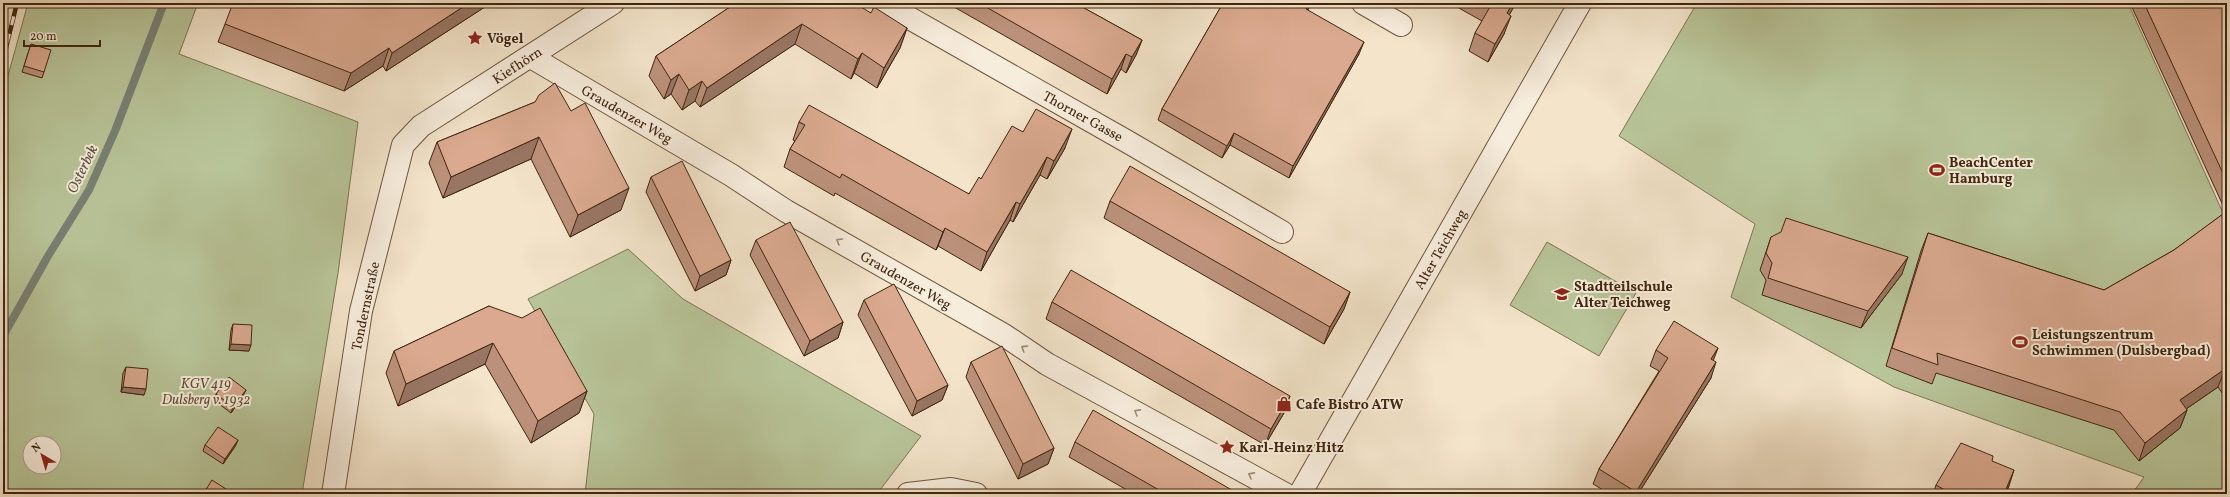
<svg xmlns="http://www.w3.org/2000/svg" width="2230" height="497" font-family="Vollkorn,serif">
<rect width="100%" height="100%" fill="#f3e4ca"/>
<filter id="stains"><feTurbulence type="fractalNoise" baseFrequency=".005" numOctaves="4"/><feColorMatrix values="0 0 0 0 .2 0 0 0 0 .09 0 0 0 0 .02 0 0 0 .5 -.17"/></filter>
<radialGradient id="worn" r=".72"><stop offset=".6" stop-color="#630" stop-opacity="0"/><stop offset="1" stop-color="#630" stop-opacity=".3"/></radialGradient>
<path fill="#b8c599" stroke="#7c7554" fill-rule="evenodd" d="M28,3H198L179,54L358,122L338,273L302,494H3V94ZM30,443H54V467H30Z
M1697,3H2128L2223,213L2227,211V494H2132L2144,477L1894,387L1731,297L1755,224L1619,136Z
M1547,242L1636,293L1599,356L1510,305Z
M628,249L683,299L921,436L877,494H585L594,414L528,299Z"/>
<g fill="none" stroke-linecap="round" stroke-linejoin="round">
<path stroke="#788175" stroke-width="8" d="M3,336L48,256L89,190L115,131L164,3"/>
<defs>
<path id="minor" d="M883,3L1128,142L1282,232
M1363,3L1401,25
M531,57L731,175L786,211L1004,335L1047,364L1285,494
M333,494L361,311L403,145L421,126L613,3
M908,494L951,489L976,494"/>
<path id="tertiary" d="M1300,494L1580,3"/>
</defs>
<use href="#minor" stroke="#6e553d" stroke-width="24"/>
<use href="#tertiary" stroke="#6e553d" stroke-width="24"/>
<use href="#minor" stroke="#f7eddd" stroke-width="22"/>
<use href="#tertiary" stroke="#f7eddd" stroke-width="22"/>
<defs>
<path id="rail" d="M3,60L17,3"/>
</defs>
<use href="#rail" stroke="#41250e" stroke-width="4.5"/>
<use href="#rail" stroke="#f7eddd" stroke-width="3" stroke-dasharray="9" stroke-linecap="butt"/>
</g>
<path fill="#bb917b" stroke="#41250e" d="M491,3L386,71L383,66L344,91L218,42L225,24L344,4Z
M736,3L871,13L907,28L900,48L877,88L854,73L851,79L795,44L700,107L695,101L682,110L671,94L664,99L649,76L656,56Z
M947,3H1075L1142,40L1136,55L1126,73L1121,69L1107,94Z
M1223,3H1310L1308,10L1359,54L1289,178L1230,145L1222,158L1158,120L1162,109Z
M1450,3H1516L1509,15L1504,34L1488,62L1469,51L1475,33L1482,21Z
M2130,3H2227V400L2218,387L2186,409L2187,410L2180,428L2139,461L2114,430L1936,373L1932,384L1886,366L1921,251L1928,233L2104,290L2174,250L2226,212Z
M31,44L44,72L42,78L22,72Z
M535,102L621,210L570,237L531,159L443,198L429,163L437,142Z
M799,122L969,194L981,179L1023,132L1065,148L1047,179L1040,175L1013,222L1010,220L981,271L938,246L936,250L835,193L834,196L784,167L790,149L795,141L793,140Z
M651,177L731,260L726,275L695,291L646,192Z
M1110,201L1350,292L1344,309L1324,344L1104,218Z
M1771,237L1902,274L1861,328L1762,295L1766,280L1760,270Z
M756,240L843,322L838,338L804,356L750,255Z
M864,300L948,385L942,400L912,416L858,315Z
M1052,302L1284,413L1265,445L1046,319Z
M489,306L587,391L579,413L531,443L485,364L398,406L386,373L394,351Z
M233,324L249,351L229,350L231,330Z
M1656,350L1713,361L1711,378L1638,494H1610L1593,484L1599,469L1659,371L1650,366Z
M971,362L1054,448L1048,464L1018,479L966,377Z
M126,367L144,395L121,392L123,373Z
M216,394L243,396L231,413L214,400Z
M1075,442L1237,494H1134L1069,457Z
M205,445H236L223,464L203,451Z
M1992,461L2009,486L2005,494H1933L1936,485Z"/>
<path fill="#997664" stroke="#41250e" d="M469,3H491L386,71L392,53Z
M1309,3H1310L1308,9L1302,21L1306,9Z
M1513,3H1516L1500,31L1507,13Z
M1511,16L1504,34L1488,62L1495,44Z
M802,24L795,44L700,107L707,88Z
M907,28L900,48L877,88L884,68Z
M1142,40L1136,55L1126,73L1132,57Z
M1364,42L1359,54L1289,178L1293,166Z
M389,48L383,66L344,91L351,73Z
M862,53L854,73L851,79L858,59Z
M1126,54L1121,69L1107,94L1112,79Z
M679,74L671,94L664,99L671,80Z
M702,81L695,101L682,110L689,90Z
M1072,129L1065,148L1047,179L1054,161Z
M1234,133L1230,145L1222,158L1227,146Z
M539,137L531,159L443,198L451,177Z
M1047,157L1040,175L1013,222L1020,204Z
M629,188L621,210L570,237L578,215Z
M1016,202L1010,220L981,271L987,252Z
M945,228L938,246L936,250L943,232Z
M1908,257L1902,274L1861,328L1868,311Z
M731,260L726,275L695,291L700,276Z
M1350,292L1344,309L1324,344L1330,327Z
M843,322L838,338L804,356L810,341Z
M493,343L485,364L398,406L406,384Z
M231,344L251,345L249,351L229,350Z
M1718,348L1712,364L1711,359Z
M1716,362L1711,378L1638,494H1635L1636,492Z
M2225,369L2218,387L2173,418L2180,400Z
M948,385L942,400L912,416L917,401Z
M123,387L146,389L144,395L121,392Z
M246,390L243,396L231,413L233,407Z
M587,391L579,413L531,443L538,421Z
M1290,396L1284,413L1265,445L1271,429Z
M2187,410L2180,428L2139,461L2145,443Z
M238,440L236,445L223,464L225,459Z
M1054,448L1048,464L1018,479L1023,464Z
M2014,470L2009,486L2005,494H2004Z"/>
<path fill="#daa98f" stroke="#41250e" d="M233,3H341L344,4L346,3H469L392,53L389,48L351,73L225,24Z
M736,3H854L871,13L874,7L907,28L884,68L862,53L858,59L802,24L707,88L702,81L689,90L679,74L671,80L656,56Z
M979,3H1075L1142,40L1132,57L1126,54L1112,79Z
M1223,3H1309L1306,9L1364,42L1293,166L1234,133L1227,146L1162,109Z
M1488,3H1513L1507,13L1511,16L1495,44L1475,33L1491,5Z
M2144,3H2227V182Z
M31,44L51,50L44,72L24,66Z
M555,83L571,111L585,103L629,188L578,215L539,137L451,177L437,142L535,102L539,95Z
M809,105L969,194L979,177L981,179L1012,126L1023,132L1036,109L1072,129L1054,161L1047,157L1020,204L1016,202L987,252L945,228L943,232L842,174L840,178L790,149L805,125L799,122Z
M682,161L731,260L700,276L651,177Z
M1130,166L1350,292L1330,327L1110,201Z
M2227,211V372L2225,369L2180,400L2187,410L2145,443L2120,412L1937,353L1938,365L1892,348L1928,233L2104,290L2174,250Z
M1786,218L1908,257L1868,311L1768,278L1772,263L1766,253L1771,237L1781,232Z
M790,222L843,322L810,341L756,240Z
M1071,270L1290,396L1271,429L1052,302Z
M894,284L948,385L917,401L864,300Z
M489,306L522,318L540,308L587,391L538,421L493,343L406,384L394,351Z
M1674,321L1718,348L1711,359L1716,362L1636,492L1599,469L1668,358L1656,350Z
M233,324L252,325L251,345L231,344Z
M1002,346L1054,448L1023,464L971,362Z
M126,367L148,369L146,389L123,387Z
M229,377L246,390L233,407L216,394Z
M1093,410L1237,493V494H1166L1075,442Z
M218,427L238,440L225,459L205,445Z
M1961,443L1993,456L1992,461L2014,470L2004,494H1952L1936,485Z
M212,480L229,491L227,494H203Z"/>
<defs><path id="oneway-chevron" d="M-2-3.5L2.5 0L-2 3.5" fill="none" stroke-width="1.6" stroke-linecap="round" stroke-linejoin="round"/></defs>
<g stroke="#9c8976">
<use href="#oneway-chevron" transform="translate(839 241) rotate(-150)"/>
<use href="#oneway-chevron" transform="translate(1024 348) rotate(-147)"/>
<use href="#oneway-chevron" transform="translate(1137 412) rotate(-151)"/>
<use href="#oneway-chevron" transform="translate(1251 475) rotate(-151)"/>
</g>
<defs>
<symbol id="sight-bare" viewBox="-9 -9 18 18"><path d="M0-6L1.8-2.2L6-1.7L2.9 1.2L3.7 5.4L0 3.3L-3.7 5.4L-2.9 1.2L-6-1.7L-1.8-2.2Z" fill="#8f2418" stroke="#f7eddd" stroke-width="2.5" paint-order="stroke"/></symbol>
<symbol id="stadium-bare" viewBox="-9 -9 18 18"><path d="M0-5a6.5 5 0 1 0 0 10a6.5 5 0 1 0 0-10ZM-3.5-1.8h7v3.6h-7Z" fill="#8f2418" stroke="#f7eddd" stroke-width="2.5" paint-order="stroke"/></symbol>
<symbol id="school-bare" viewBox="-9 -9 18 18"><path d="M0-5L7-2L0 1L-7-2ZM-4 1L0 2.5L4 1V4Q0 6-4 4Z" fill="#8f2418" stroke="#f7eddd" stroke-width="2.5" paint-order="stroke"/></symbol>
<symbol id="shop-bare" viewBox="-9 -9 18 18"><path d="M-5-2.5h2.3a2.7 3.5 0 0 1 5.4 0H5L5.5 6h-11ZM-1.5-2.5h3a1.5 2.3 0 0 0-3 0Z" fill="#8f2418" stroke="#f7eddd" stroke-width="2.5" paint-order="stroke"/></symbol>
</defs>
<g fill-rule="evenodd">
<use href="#sight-bare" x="464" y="27" width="22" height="22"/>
<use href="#stadium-bare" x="1926" y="159" width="22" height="22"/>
<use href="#school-bare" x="1551" y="283" width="22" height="22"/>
<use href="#stadium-bare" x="2009" y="331" width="22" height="22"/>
<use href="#shop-bare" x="1273" y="393" width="22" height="22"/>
<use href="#sight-bare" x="1216" y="436" width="22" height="22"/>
</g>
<g text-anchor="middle" stroke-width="4" stroke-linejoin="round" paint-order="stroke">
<g font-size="14" font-weight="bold" fill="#41250e" stroke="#f7eddd" text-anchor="start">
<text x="487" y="43">Vögel</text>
<text x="1949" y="167">BeachCenter<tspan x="1949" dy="16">Hamburg</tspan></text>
<text x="1574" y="291">Stadtteilschule<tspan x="1574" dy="16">Alter Teichweg</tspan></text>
<text x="2032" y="339">Leistungszentrum<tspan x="2032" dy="16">Schwimmen (Dulsbergbad)</tspan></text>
<text x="1296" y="409">Cafe Bistro ATW</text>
<text x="1239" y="452">Karl-Heinz Hitz</text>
</g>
<g font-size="14" fill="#41250e" stroke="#f7eddd">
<text transform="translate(517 65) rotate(-33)" y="5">Kiefhörn</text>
<text transform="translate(627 114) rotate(30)" y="5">Graudenzer Weg</text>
<text transform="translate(1083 116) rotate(29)" y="5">Thorner Gasse</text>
<text transform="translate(1440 249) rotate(-60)" y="5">Alter Teichweg</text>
<text transform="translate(906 280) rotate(30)" y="5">Graudenzer Weg</text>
<text transform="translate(365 306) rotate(-78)" y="5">Tondernstraße</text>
</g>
<g font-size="14" font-style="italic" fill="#5f4d31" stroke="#f7eddd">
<text x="206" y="388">KGV 419<tspan x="206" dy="16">Dulsberg v. 1932</tspan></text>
</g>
<g font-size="15" font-style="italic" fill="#5c5342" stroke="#f7eddd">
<text transform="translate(82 169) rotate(-64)" y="5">Osterbek</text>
</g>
</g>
<rect width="2230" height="497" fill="none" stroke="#f3e4ca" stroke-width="16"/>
<rect x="4" y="4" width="2222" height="489" fill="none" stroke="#41250e" stroke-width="2"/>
<rect x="8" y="8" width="2214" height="481" fill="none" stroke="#41250e"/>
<g transform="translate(42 455) rotate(322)"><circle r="19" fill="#f7eddd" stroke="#ae9d8a"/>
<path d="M0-3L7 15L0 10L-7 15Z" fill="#8f2418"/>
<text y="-6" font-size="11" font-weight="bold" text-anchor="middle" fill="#41250e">N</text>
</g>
<path d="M24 40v6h76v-6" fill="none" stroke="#41250e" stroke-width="2"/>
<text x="30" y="40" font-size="12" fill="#41250e" stroke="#f7eddd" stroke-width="3" paint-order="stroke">20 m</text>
<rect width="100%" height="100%" filter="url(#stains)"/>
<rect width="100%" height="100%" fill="url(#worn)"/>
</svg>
